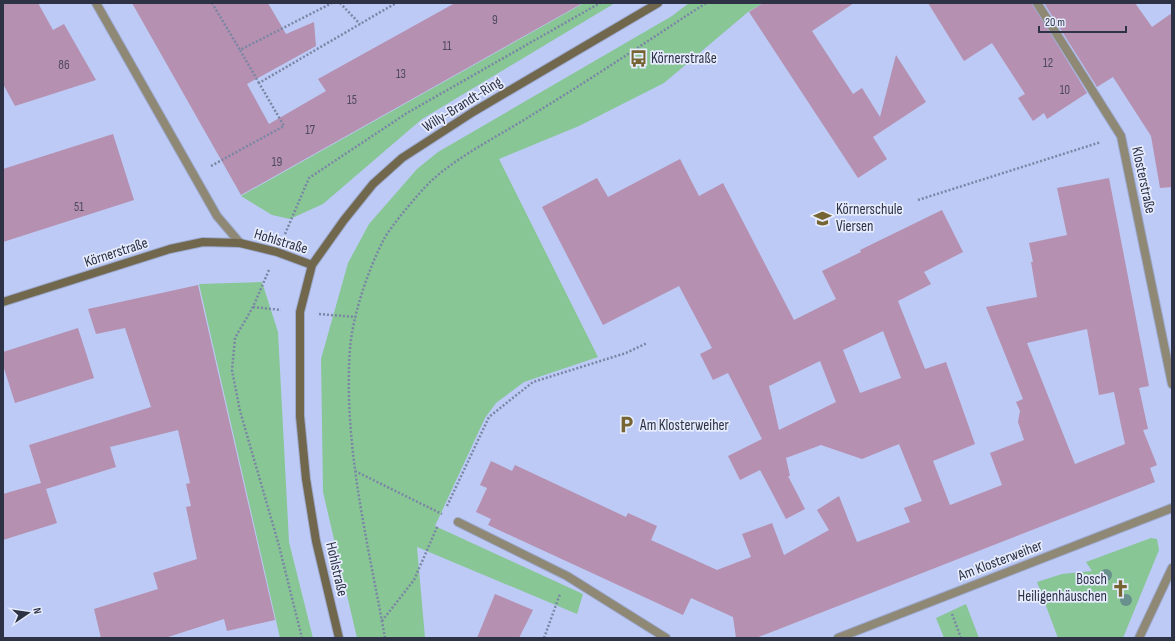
<svg xmlns="http://www.w3.org/2000/svg" width="1175" height="641" font-family="'Sofia Sans Condensed',sans-serif">
<rect width="100%" height="100%" fill="#bccaf5"/>
<path fill="#88c696" d="M584,3H615L422,119L323,204L290,219L272,215L241,196Z
M689,3H763L748,12L664,83L579,126L499,159L598,357L524,382L496,403L485,418L435,526L583,594L577,614L417,547L425,638H357L323,492L321,359L348,263L369,224L417,169L438,152L672,16Z
M262,282L278,332L289,542L313,638H280L199,284Z
M1151,538L1157,539L1159,550L1123,638H1058L1037,582L1062,574L1092,571L1086,562Z
M966,604L979,638H944L936,618Z"/>
<path fill="#b590b0" fill-rule="evenodd" d="M3,3H38L53,30L64,24L96,80L15,106L3,84Z
M132,3H268L286,34L314,22L316,46L247,84L269,124L326,91L318,79L455,3H583L241,195Z
M763,3H854L812,31L853,94L862,88L880,117L896,55L926,102L873,137L887,159L858,178L749,12Z
M928,3H1032L1087,93L1047,119L1044,113L1033,121L1018,98L1025,94L992,43L964,61Z
M1044,3H1135L1152,27L1172,13V187L1160,188L1151,136L1113,77L1097,87Z
M113,134L134,200L3,242V169Z
M680,159L699,196L723,183L794,320L836,299L822,271L861,252L860,250L942,210L963,252L924,272L931,284L898,301L925,369L946,362L975,444L933,461L950,505L1002,485L990,453L1024,440L1018,422L1020,411L1016,402L1023,399L986,307L1037,297L1031,262H1033L1029,243L1067,235L1057,188L1109,178L1149,386L1139,388L1148,429L1143,430L1157,465L1150,468L1155,482L756,638H736L733,617L691,598L683,615L488,525L491,519L476,512L487,488L480,485L491,461L512,471L515,465L626,517L628,513L657,526L651,540L717,570L751,557L742,534L772,523L784,555L829,530L817,510L839,496L857,542L910,522L904,508L922,501L899,444L862,459L821,445L786,458L790,476H788L805,509L786,519L760,470L740,480L728,456L762,439L728,373L713,380L700,354L712,348L679,286L603,325L542,207L597,178L608,197ZM1087,329L1099,395L1114,392L1125,444L1075,464L1027,343ZM883,331L901,378L860,393L843,350ZM820,361L836,402L779,430L769,386Z
M198,285L275,620L227,631L224,619L165,638H101L94,609L158,589L153,573L197,559L186,507L191,506L186,484L190,483L178,430L110,447L116,467L46,489L57,523L3,540V494L41,483L29,445L151,407L125,328L96,334L88,309Z
M78,328L94,378L15,403L3,365V352Z
M495,594L533,610L519,638H477Z"/>
<g fill="none" stroke-linecap="round" stroke-linejoin="round">
<defs>
<path id="street" d="M96,3L217,216L240,243
M1037,3L1121,136L1172,384
M458,522L567,576L666,638
M838,638L1172,508
M1139,638L1172,568"/>
<path id="secondary" d="M3,302L170,249L203,242L240,243L277,252L312,265
M339,638L316,541L306,479L300,416V312L312,265L344,220L373,184L402,158L473,112L658,3"/>
</defs>
<use href="#street" stroke="#9da9ce" stroke-width="10"/>
<use href="#secondary" stroke="#9da9ce" stroke-width="10"/>
<path stroke="#7b86a5" stroke-width="2.5" stroke-dasharray="2 2" stroke-linecap="butt" d="M212,3L240,50
M340,3L360,24
M259,83L240,50L332,3
M211,166L284,126L259,83L396,3
M918,200L1101,142
M285,234L309,178L407,113L600,3
M269,270L253,307L235,338L232,370L240,411L278,542L302,638
M253,307L281,310
M319,314L356,317
M355,471L442,514
M447,506L489,417L533,382L626,353L647,343
M952,614L961,638
M382,621L414,580L438,525
M385,638C368,542 343,446 350,348C353,314 368,270 384,239C391,226 418,194 430,182C459,155 501,135 535,113C593,78 649,40 706,3
M544,638L560,594"/>
<use href="#street" stroke="#8e8875" stroke-width="8"/>
<use href="#secondary" stroke="#71674c" stroke-width="8"/>
</g>
<g fill="#68908c">
<circle cx="1106" cy="575" r="6"/>
<circle cx="1126" cy="600" r="6"/>
</g>
<defs>
<symbol id="bus-bare" viewBox="-9 -9 18 18"><path d="M-5-6H5V4H4V6H2V4H-2V6H-4V4H-5ZM-3.5-4V0h7V-4ZM-3.5 1.2v1.5H-2V1.2ZM2 1.2v1.5H3.5V1.2Z" fill="#766533" stroke="#e6ecfe" stroke-width="2.5" paint-order="stroke"/></symbol>
<symbol id="school-bare" viewBox="-9 -9 18 18"><path d="M0-5L7-2L0 1L-7-2ZM-4 1L0 2.5L4 1V4Q0 6-4 4Z" fill="#766533" stroke="#e6ecfe" stroke-width="2.5" paint-order="stroke"/></symbol>
<symbol id="parking-bare" viewBox="-9 -9 18 18"><path d="M-3.5-5.5H1a3.5 3.5 0 0 1 0 7H-1V5.5H-3.5ZM-1-3.4V-.6H.8a1.4 1.4 0 0 0 0-2.8Z" fill="#766533" stroke="#e6ecfe" stroke-width="2.5" paint-order="stroke"/></symbol>
<symbol id="church-bare" viewBox="-9 -9 18 18"><path d="M-1.2-6h2.4v3.5h3.3v2.4h-3.3V6h-2.4V-.1h-3.3v-2.4h3.3Z" fill="#766533" stroke="#e6ecfe" stroke-width="2.5" paint-order="stroke"/></symbol>
</defs>
<g fill-rule="evenodd">
<use href="#bus-bare" x="626" y="46" width="25" height="25"/>
<use href="#school-bare" x="810" y="206" width="25" height="25"/>
<use href="#parking-bare" x="614" y="412" width="25" height="25"/>
<use href="#church-bare" x="1108" y="576" width="25" height="25"/>
</g>
<g text-anchor="middle" stroke-width="3.5" stroke-linejoin="round" paint-order="stroke">
<g font-size="13" fill="#4f4a5f">
<text x="495" y="24">9</text>
<text x="447" y="50">11</text>
<text x="1048" y="67">12</text>
<text x="64" y="69">86</text>
<text x="401" y="78">13</text>
<text x="1065" y="94">10</text>
<text x="352" y="104">15</text>
<text x="310" y="134">17</text>
<text x="277" y="166">19</text>
<text x="79" y="211">51</text>
</g>
<g font-size="15" fill="#2d3344" stroke="#e6ecfe" text-anchor="start">
<text x="651" y="63">Körnerstraße</text>
<text x="836" y="214">Körnerschule<tspan x="836" dy="17">Viersen</tspan></text>
<text x="640" y="430">Am Klosterweiher</text>
<text x="1107" y="584" text-anchor="end">Bosch<tspan x="1107" dy="17">Heiligenhäuschen</tspan></text>
</g>
<g font-size="15" fill="#2d3344" stroke="#e6ecfe">
<text transform="translate(462 104) rotate(-32)" y="5">Willy-Brandt-Ring</text>
<text transform="translate(1144 180) rotate(78)" y="5">Klosterstraße</text>
<text transform="translate(281 241) rotate(17)" y="5">Hohlstraße</text>
<text transform="translate(116 252) rotate(-18)" y="5">Körnerstraße</text>
<text transform="translate(1000 560) rotate(-21)" y="5">Am Klosterweiher</text>
<text transform="translate(337 569) rotate(77)" y="5">Hohlstraße</text>
</g>
</g>
<rect width="1175" height="641" fill="none" stroke="#2d3344" stroke-width="8"/>
<g transform="translate(28 613) rotate(77)" stroke="#e6ecfe" stroke-width="3" paint-order="stroke">
<path d="M0-3L7 15L0 10L-7 15Z" fill="#2d3344"/>
<text y="-6" font-size="11" font-weight="bold" text-anchor="middle" fill="#2d3344">N</text>
</g>
<path d="M1039 26v6h87v-6" fill="none" stroke="#2d3344" stroke-width="2"/>
<text x="1045" y="26" font-size="12" fill="#2d3344" stroke="#e6ecfe" stroke-width="3" paint-order="stroke">20 m</text>
</svg>
